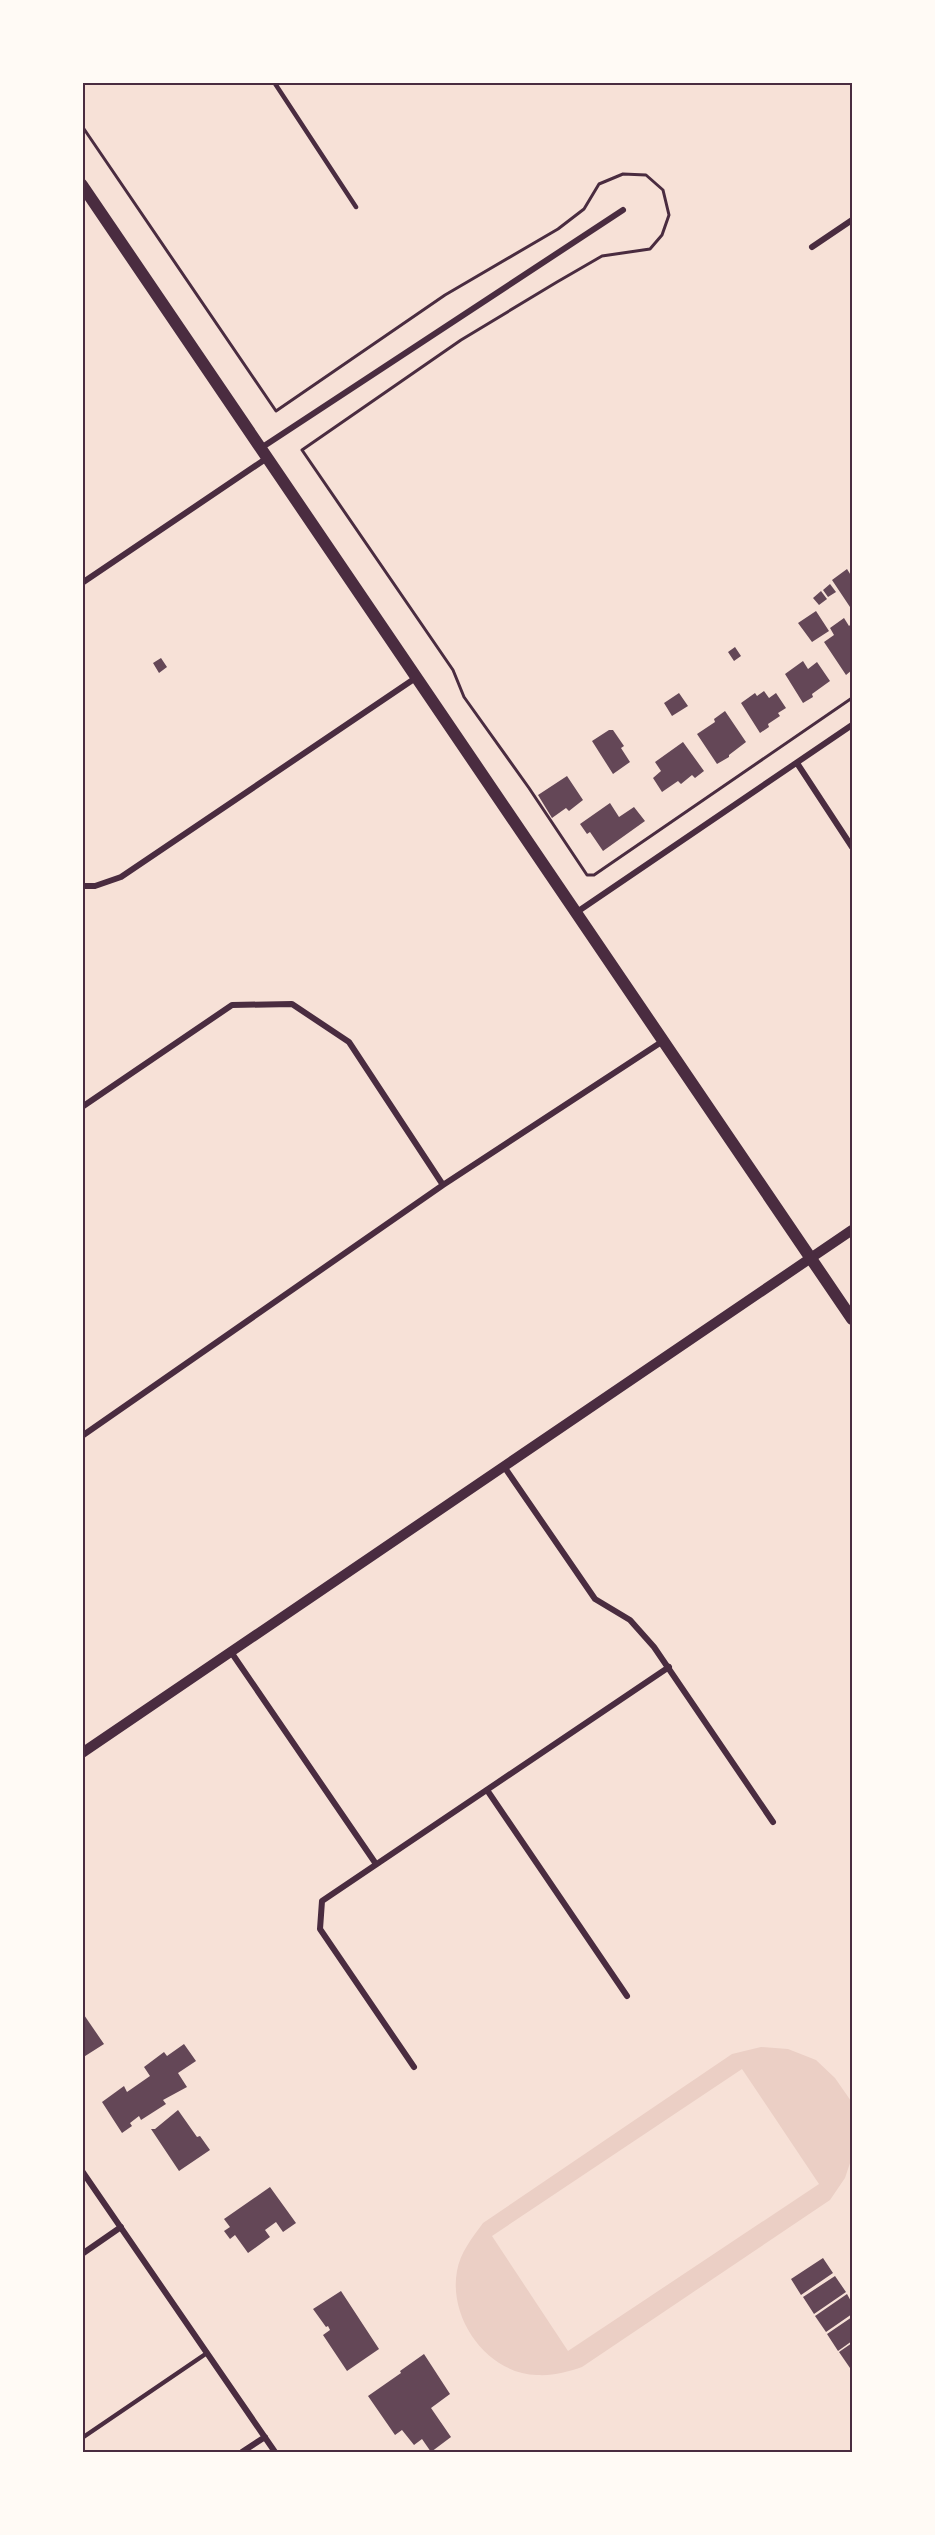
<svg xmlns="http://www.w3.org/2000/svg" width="935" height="2535" font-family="'Space Grotesk',sans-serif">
<rect width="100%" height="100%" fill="#f7e1d7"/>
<path fill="#ebcfc5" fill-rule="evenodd" d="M761,2047L788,2049L816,2060L835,2078L851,2101L852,2157L845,2178L830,2200L582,2367C567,2372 553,2376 537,2375C488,2374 448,2319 457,2271C460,2253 472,2238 483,2223L732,2054ZM742,2069L819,2184L568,2351L492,2236Z"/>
<path fill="#644757" d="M847,569L852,577V610L832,580Z
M830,584L836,592L828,597L823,590Z
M821,591L827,599L819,605L813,598Z
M816,611L829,631L812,642L798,623Z
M844,618L849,626L852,623V670L846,675L824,642L834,635L830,628Z
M735,647L741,656L734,661L728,652Z
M161,658L167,667L159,673L153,663Z
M803,661L808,669L817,662L830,681L812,694L813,697L803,703L785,674Z
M764,691L769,698L776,693L786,708L778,713L780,716L768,724L769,727L760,733L741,703L755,693L757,696Z
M679,693L688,706L672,716L664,703Z
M725,711L746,742L729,755V757L717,764L697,734L715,722L714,719Z
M609,730H613L624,746L621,748L630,762L613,774L592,741Z
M683,742L704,771L695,778L692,775L681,784L678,781L662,792L653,778L661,771L655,762Z
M567,776L583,800L569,811L566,808L552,818L538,795Z
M610,803L619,817L634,807L645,821L603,851L590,832L587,834L580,824Z
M82,2012L104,2044L82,2058Z
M184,2044L196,2061L178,2073L187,2087L163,2100L166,2104L141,2120L139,2116L130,2123L132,2126L122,2133L102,2102L124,2086L127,2092L150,2076L144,2067L164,2052L167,2056Z
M178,2110L197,2137L200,2136L210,2150L179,2171L151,2129H155Z
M270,2187L296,2223L283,2232L276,2222L265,2230L270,2237L248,2253L235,2235L230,2239L224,2231L230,2227L224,2219Z
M823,2258L833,2273L801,2295L791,2279Z
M835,2276L846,2292L814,2314L803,2297Z
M341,2291L379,2349L347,2371L323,2335L330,2330L328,2326L326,2327L313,2309Z
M847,2294L852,2303V2314L826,2332L815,2316Z
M852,2317V2341L838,2351L827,2334Z
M852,2343V2367L850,2368L839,2352Z
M424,2354L450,2394L431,2408L451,2437L431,2452L422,2439L414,2445L402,2430L395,2435L368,2396L401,2373L400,2371Z"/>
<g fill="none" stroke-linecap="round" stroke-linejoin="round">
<path stroke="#4a2c40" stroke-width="3" d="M82,126L276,411L445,295L558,229L584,209L599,184L623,174L646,175L663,190L669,215L662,235L650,249L602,256L557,282L461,340L302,450L453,670L464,697L529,788L587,875H594L852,698"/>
<path stroke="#4a2c40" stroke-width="4.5" d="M274,82L356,207
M82,2438L207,2353"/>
<path stroke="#4a2c40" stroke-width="6" d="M812,247L852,220
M261,448L623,210
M82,583L267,458
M797,763L852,847
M82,886H95L121,877L417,677
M577,912L852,725
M82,1107L232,1005L292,1004L349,1042L443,1185
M82,1436L443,1185L663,1041
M505,1468L595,1599L630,1620L654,1647L773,1822
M231,1652L376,1864
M487,1790L627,1996
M414,2067L320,1929L322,1901L669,1667
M82,2171L275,2452
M82,2254L121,2227
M242,2452L265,2437"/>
<path stroke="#4a2c40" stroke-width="10" d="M82,1753L852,1230"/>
<path stroke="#4a2c40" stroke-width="12" d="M82,185L852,1319"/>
</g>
<rect width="935" height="2535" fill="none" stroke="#fffaf5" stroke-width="168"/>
<rect x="84" y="84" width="767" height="2367" fill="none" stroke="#4a2c40" stroke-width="2"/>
</svg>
